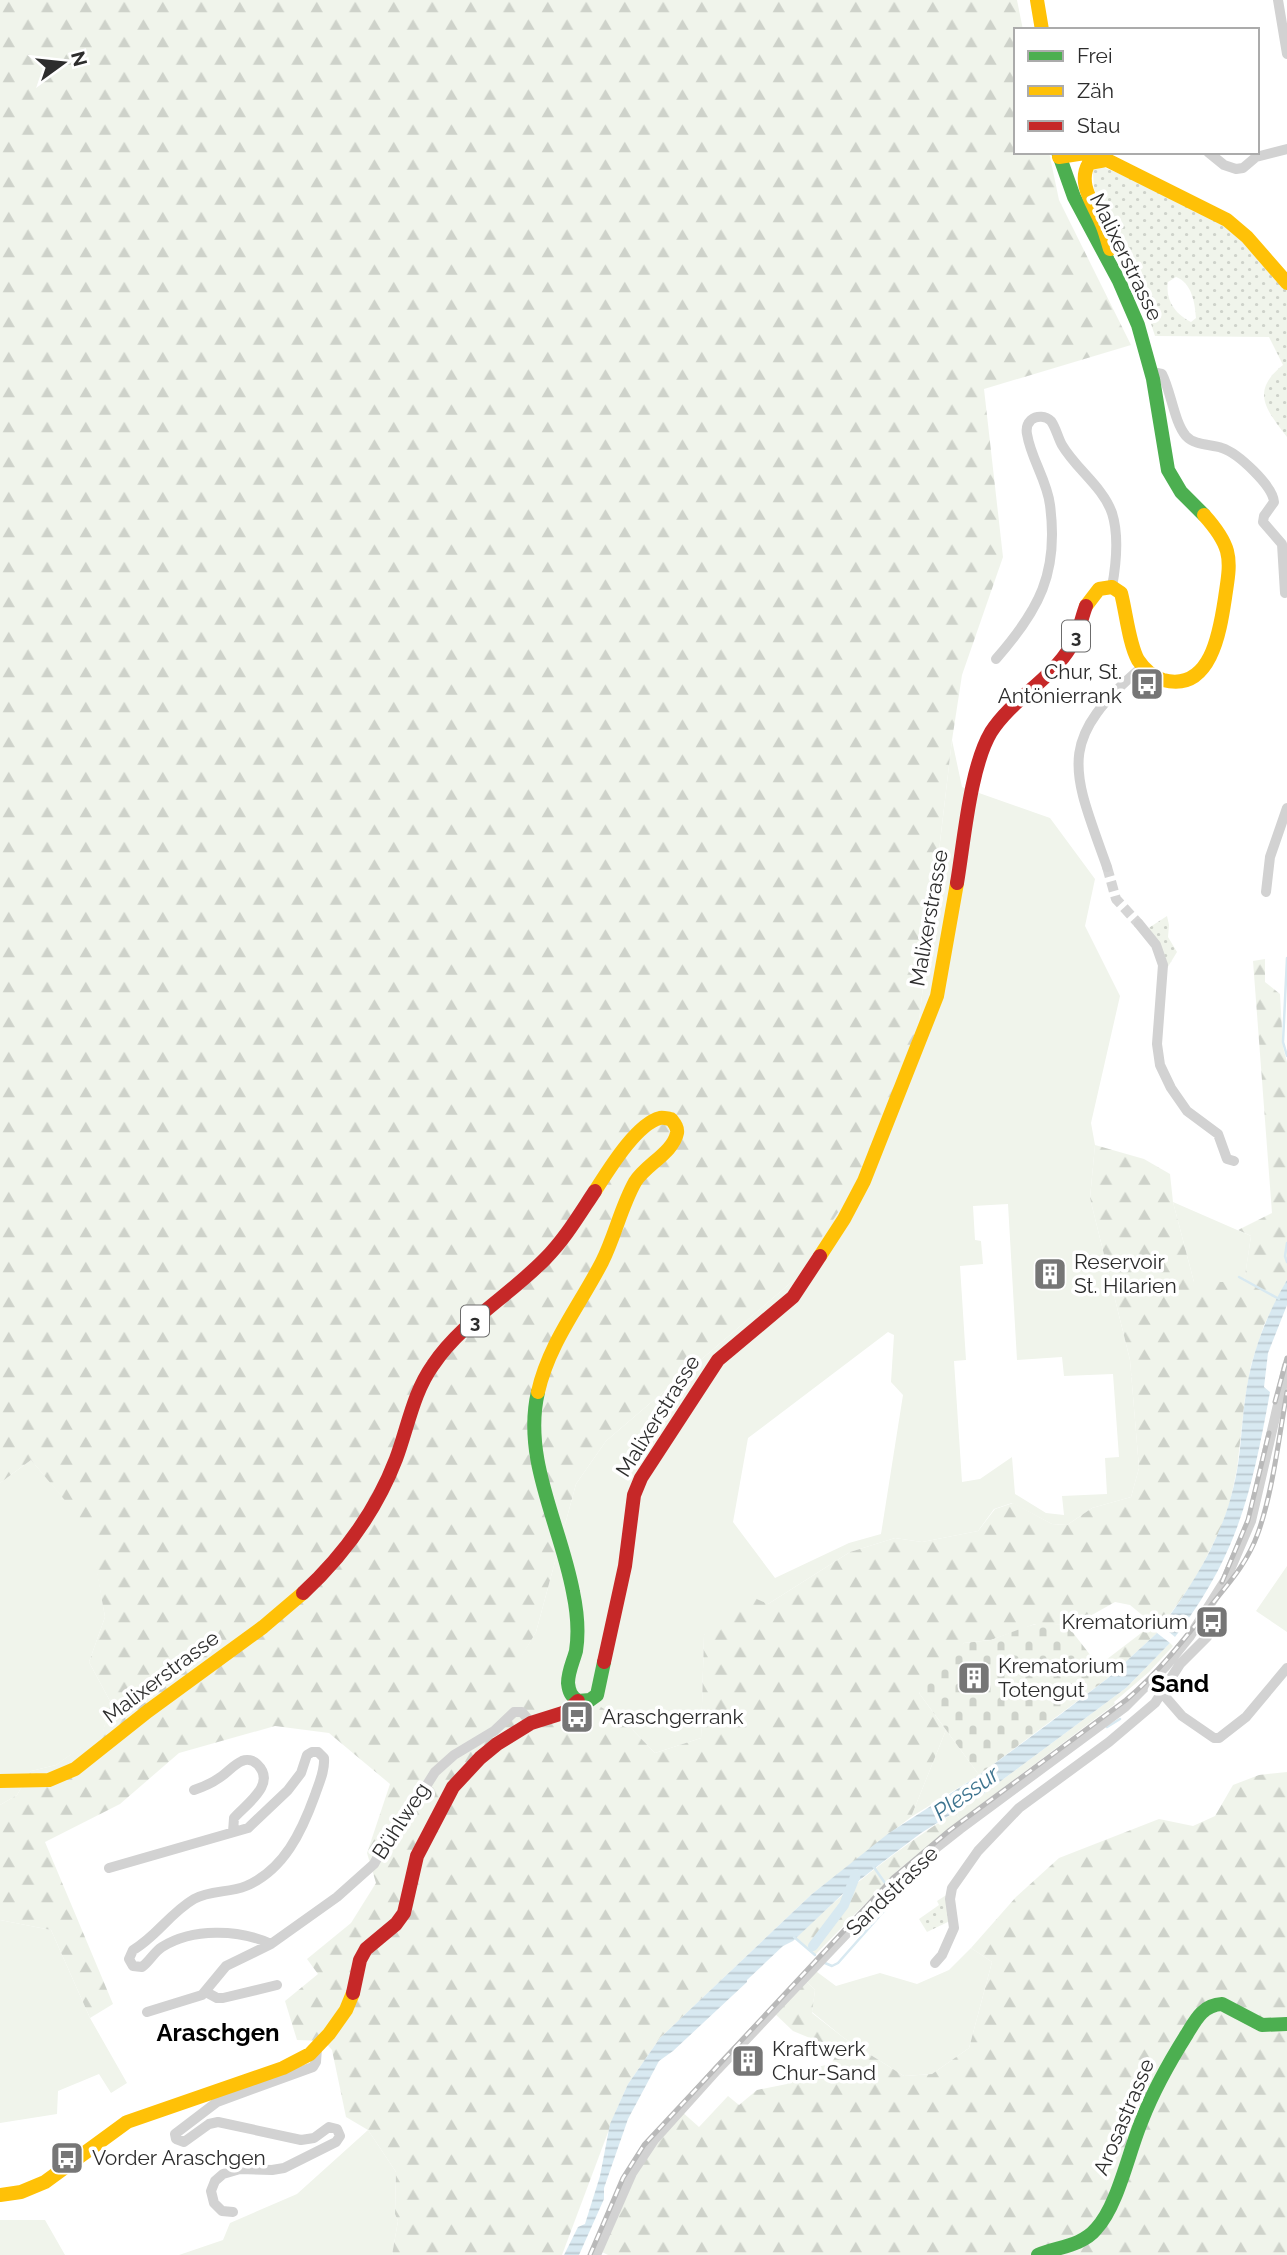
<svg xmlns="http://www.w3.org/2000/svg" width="1287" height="2255" font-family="Raleway,sans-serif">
<defs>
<pattern id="forest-firs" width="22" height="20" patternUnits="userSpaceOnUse" patternTransform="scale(1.75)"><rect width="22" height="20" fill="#f0f4eb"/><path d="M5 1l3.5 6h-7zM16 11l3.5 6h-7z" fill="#ced2ca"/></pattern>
<pattern id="cemetery-stones" width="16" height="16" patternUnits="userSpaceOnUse" patternTransform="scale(1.75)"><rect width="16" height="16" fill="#f0f4eb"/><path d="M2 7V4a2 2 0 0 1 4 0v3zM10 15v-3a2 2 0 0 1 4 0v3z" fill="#ced2ca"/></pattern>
<pattern id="park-dots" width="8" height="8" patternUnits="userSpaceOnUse" patternTransform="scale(1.75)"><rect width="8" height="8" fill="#f0f4eb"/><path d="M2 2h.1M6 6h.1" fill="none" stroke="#ced2ca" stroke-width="1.8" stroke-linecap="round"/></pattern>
<pattern id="water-rules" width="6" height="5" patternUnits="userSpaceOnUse" patternTransform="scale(1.75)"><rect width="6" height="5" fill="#d8e9f1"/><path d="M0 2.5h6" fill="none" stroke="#bac8cf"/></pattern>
</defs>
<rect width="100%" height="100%" fill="#fff"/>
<path fill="#f0f4eb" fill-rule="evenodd" d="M952,740L962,787L1050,818L1095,879L1085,926L1120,996L1091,1123L1095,1145L1090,1198L1130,1360L1139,1468L1131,1497L1092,1508L1067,1525L1052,1524L1012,1503L994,1509L978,1531L922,1542L895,1538L850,1552L768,1604L704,1635L701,1738L655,1753L626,1723L543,1719L508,1678L536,1632L576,1484L606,1441L794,1280L919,1021ZM1008,1204L1017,1360L1062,1357L1064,1376L1113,1374L1119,1457L1105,1458L1107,1494L1062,1496L1064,1515L1046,1513L1015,1494L1012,1457L980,1479L962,1482L954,1361L966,1360L960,1266L983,1264L981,1241L975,1240L973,1206ZM888,1332L894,1335L891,1382L903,1395L881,1534L849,1543L775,1578L733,1522L748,1438Z
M1173,1202L1251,1236L1244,1283L1194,1282Z
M31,1460L90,1529L105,1617L89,1662L111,1703L103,1732L56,1765L31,1771L17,1795L0,1805V1483Z
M1287,1566V1632L1256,1611Z
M1170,1643L1173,1646L1149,1672L1114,1702L1115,1704L960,1820L955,1812L982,1795L1126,1688Z
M946,1730L979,1775L911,1817Z
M0,1920L51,1930L90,2018L127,2083L111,2093L99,2074L58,2091L57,2114L0,2123Z
M971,1948L992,1962L969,2048L932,2074L904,2076L844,2038L812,2012L815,1990L804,1979L813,1969L836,1986L880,1973L917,1984L949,1970Z
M368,2130L396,2172L395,2214L398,2221L392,2255H179L223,2240L230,2223L297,2194Z
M0,2220H45L65,2255H0Z"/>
<path fill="url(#forest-firs)" d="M0,0H1017L1023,30H1016V152H1049L1059,200L1131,345L984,389L1003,557L962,675L952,740L919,1021L885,1118L846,1200L794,1280L606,1441L576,1484L536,1632L509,1678C527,1689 541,1696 543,1719L590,1700L626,1723L655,1753L701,1738L704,1635L750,1596L768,1604L850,1552L895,1538L922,1542L978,1531L995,1509L1013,1503L1052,1524L1067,1525L1092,1508L1131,1497L1139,1468L1130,1360L1090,1198L1095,1145L1144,1159L1170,1174L1173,1202L1194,1282H1244L1251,1236L1238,1230L1272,1213L1253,961L1265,959V982L1280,994L1283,1047L1287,1062V1280L1264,1325L1251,1365L1245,1398L1237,1469L1230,1502L1220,1530L1197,1576L1162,1626L1158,1623L1154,1629L1157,1633L1108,1678L1098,1666L1153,1624L1130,1605L1115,1602L1074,1625L1035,1624L991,1640L964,1643L919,1693L946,1730L911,1817L812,1894L660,2038L628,2084L616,2111L562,2255H392L398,2221L395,2214L396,2172L368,2130L346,2117L332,2050L324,2041L297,2040L285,2001L318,1974L307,1959L351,1923L376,1883L367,1853L390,1784L329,1733L275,1726L179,1753L120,1804L45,1842L113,2004L90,2018L51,1930L0,1920V1805L17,1795L31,1771L56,1765L103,1731L111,1703L89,1662L105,1617L89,1529L31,1460L0,1483Z
M1287,1772V2255H608L598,2250L623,2192L680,2110L699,2127L728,2096L739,2105L757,2090L787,2084L798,2071L831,2064L839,2050L793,2031L772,2011L804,1979L815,1990L812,2013L844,2038L904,2076L932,2074L969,2048L992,1962L971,1948L1016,1897L1059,1858L1159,1819L1193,1826L1215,1816L1233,1785L1259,1775Z
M955,1812L960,1820L898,1870L815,1955L796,1938C844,1890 898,1849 955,1812Z"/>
<path fill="url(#cemetery-stones)" d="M1040,1623L1067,1625L1108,1678L979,1775L919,1693L936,1663L964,1643L991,1640L1025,1627Z"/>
<path fill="url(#park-dots)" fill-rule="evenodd" d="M1091,162L1221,216L1287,283V437C1266,410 1250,391 1283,365L1269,337L1155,336L1139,287L1094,189L1093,172L1087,165ZM1176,277C1192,283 1195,303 1196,318L1191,322C1175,314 1165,300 1168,282Z
M1167,916L1169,925L1168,937L1177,952L1166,970L1147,929Z
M951,1892L954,1919L927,1932L919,1919L939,1905L937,1901Z"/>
<path fill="url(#water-rules)" d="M1287,1280V1305L1268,1353L1264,1387L1270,1392C1252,1491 1238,1555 1175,1637L1162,1626C1194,1583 1222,1538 1234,1485C1241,1457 1241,1428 1245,1400C1250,1358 1265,1317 1287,1280Z
M1157,1633L1170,1643L1126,1688L982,1795L921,1833L888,1858L848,1889L793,1941L783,1946L747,1980V1982L673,2051L659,2061L628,2119L604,2188V2199L579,2255H564L578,2227L585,2224L600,2176L610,2124L628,2084L660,2038L812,1894L889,1833L979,1775L1048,1724L1108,1678Z"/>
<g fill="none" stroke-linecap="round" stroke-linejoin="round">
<path stroke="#d8e9f1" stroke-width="2.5" d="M1287,958L1283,1042L1287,1056
M1287,1243L1285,1256L1287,1262
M1239,1277L1279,1299
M1107,1727L1120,1719
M873,1866L885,1883
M892,1902L890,1899L895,1894L893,1891
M794,1937L815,1955
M825,1963L832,1966L838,1963L899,1894"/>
<path stroke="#d8e9f1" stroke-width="10" d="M813,1946L844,1905L856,1874"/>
<path stroke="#d5d5d5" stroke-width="10" stroke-dasharray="10 5" stroke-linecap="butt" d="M1107,867L1116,899L1139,924"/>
<path stroke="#d2d2d2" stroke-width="10" d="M1278,0L1287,54
M1208,152L1224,165L1236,169L1243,168L1256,157L1287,149
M1152,372L1162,374C1171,391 1174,422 1186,436C1195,446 1211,444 1222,448C1238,453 1273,486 1274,502L1264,516L1263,522L1282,544L1285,593
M996,659C1039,610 1059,573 1050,505C1047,480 1031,459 1027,434C1026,429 1027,424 1031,420C1037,415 1046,416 1051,421C1056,428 1058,438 1062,445C1076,469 1103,487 1112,513C1119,535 1116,565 1112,587
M1107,867C1072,769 1055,741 1142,667
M1266,892L1270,857L1287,808
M1139,924L1156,945L1163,965L1157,1044L1160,1065L1171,1088L1187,1111L1218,1134L1227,1159L1234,1161
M1162,1693L1182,1716L1214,1738H1219L1246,1717L1287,1668
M194,1790C203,1787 212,1783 219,1778C227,1773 233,1765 242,1761C247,1759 253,1760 257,1764C278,1784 245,1805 234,1818L233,1832
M109,1868L248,1828L288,1790L301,1773L307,1755L312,1752H318L324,1758C325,1771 319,1783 315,1795C302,1831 284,1870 246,1886C229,1893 210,1890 194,1899C170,1913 156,1937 133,1950L129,1959L133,1966L142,1967C150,1961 154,1952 162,1947C192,1928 239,1929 271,1944
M935,1963L942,1955L954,1928L950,1899L952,1888L978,1851L1019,1808L1109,1742L1155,1703L1180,1664L1207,1637L1208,1627L1202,1620
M206,1992L217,1998H223L277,1985
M147,2012L202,1995L226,1966L271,1944L337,1897L374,1864L393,1829L413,1807L435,1772L454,1755L494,1731L514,1712H522L531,1723
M233,2212L222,2211L214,2203L211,2191L215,2181L223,2174L240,2169L272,2170L284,2168L336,2142L340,2136L337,2129L329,2127L314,2138L301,2140L218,2122L209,2124L184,2142L176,2139L175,2134L217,2102L313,2067L316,2062L317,2048
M596,2255L632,2173L654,2140L717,2070L867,1912L918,1862L960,1829L1125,1707L1165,1667L1190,1636L1226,1579L1251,1521L1287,1366"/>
<path stroke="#4caf50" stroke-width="14" d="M1058,152L1074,197L1119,281L1138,325L1153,379L1168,470L1181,492L1204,515
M538,1392C522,1459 561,1526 573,1592C577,1611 579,1632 576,1651C573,1662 568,1672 568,1683C569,1692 571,1696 578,1701L590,1700L597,1695L604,1662
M1038,2255C1057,2247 1082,2246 1096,2229C1118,2206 1129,2150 1142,2120C1154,2089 1170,2061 1187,2034C1196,2019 1203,2005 1222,2004L1262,2025L1287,2024"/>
<path stroke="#ffc107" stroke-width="14" d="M1037,0L1042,30
M1059,157L1085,153L1095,154L1227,220L1247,237L1287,283
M1106,160L1089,163C1077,183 1093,203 1101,222C1105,230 1107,240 1110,249
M1086,606L1099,589L1112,587L1121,593C1126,612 1129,644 1138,660C1144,669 1153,677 1163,680C1211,693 1220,631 1225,598C1227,583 1231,566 1227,551C1223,537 1213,525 1204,515
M820,1256L844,1219L864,1181L937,996L957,883
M538,1392C549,1343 580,1305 602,1262C615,1236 621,1207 635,1182C645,1165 673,1153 677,1133C678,1127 674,1123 671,1119C669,1119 662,1117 660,1118C636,1124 608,1171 595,1191
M0,1781L49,1780L75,1769L148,1711L263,1627L303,1593
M0,2195L21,2192L45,2182L127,2122L283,2068L310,2054L329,2034L346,2010L353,1993"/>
<path stroke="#c62828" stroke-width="14" d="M957,883C964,842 970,767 991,732C1012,699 1051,680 1071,646C1079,634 1081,619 1086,606
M303,1593C344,1555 376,1511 396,1459C408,1427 413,1393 433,1365C462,1322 509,1296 545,1259C565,1239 579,1215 595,1191
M604,1662L625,1566L634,1495L641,1478L718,1360L793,1297L820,1256
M353,1993L360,1960L366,1949L396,1924L404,1913L417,1856L453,1787L480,1758L497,1744L531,1723L566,1712L578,1701"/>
<defs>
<path id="rail" d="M1275,1402L1287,1358
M1222,1582L1248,1520L1269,1433
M590,2255L623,2178L644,2145L893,1878L950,1830L1126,1700C1158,1673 1182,1642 1208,1609C1228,1584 1247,1564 1258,1533C1273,1491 1279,1436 1287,1392"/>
</defs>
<use href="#rail" stroke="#b9b9b9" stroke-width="5"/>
<use href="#rail" stroke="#fff" stroke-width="2.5" stroke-dasharray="8" stroke-linecap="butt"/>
</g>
<defs>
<symbol id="bus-square" viewBox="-11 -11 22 22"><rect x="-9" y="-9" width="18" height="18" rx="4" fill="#767676" stroke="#fff"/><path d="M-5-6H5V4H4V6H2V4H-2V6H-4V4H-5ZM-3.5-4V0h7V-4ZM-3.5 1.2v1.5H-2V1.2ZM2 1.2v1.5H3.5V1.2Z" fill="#fff"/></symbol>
<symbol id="building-square" viewBox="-11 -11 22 22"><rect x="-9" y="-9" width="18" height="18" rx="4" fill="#767676" stroke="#fff"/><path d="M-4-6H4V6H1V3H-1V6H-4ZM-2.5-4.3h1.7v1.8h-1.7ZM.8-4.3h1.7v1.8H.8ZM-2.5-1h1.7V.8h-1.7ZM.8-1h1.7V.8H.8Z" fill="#fff"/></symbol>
</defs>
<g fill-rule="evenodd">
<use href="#bus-square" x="1128" y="665" width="38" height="38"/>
<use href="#building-square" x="1031" y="1255" width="38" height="38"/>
<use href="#bus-square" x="1193" y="1603" width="38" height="38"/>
<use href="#building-square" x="955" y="1659" width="38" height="38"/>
<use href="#bus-square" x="558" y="1698" width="38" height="38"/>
<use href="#building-square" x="729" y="2042" width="38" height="38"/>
<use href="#bus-square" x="48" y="2139" width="38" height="38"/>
</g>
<g text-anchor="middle" stroke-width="7" stroke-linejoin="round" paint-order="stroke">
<g fill="#fff" stroke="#6c6c6c" stroke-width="2">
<rect x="1062" y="620.5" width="28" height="31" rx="5"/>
<rect x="461" y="1305.5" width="28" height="31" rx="5"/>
</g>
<g font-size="19" font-weight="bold" fill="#2d2d2d">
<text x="1076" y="643">3</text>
<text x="475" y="1328">3</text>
</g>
<g font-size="21" fill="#2d2d2d" stroke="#fff">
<text transform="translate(1126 257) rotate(64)" y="7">Malixerstrasse</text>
<text transform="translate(929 918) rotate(-80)" y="7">Malixerstrasse</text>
<text transform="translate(658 1416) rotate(-58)" y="7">Malixerstrasse</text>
<text transform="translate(161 1677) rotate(-37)" y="7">Malixerstrasse</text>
<text transform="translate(401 1821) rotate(-57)" y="7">Bühlweg</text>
<text transform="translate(892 1891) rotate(-44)" y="7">Sandstrasse</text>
<text transform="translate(1124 2117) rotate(-67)" y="7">Arosastrasse</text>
</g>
<g font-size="21" fill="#2d2d2d" stroke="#fff" text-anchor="start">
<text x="1122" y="679" text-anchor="end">Chur, St.<tspan x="1122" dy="24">Antönierrank</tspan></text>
<text x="1074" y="1269">Reservoir<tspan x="1074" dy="24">St. Hilarien</tspan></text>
<text x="1188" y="1629" text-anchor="end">Krematorium</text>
<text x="998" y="1673">Krematorium<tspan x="998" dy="24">Totengut</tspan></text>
<text x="602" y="1724">Araschgerrank</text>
<text x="772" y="2056">Kraftwerk<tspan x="772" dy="24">Chur-Sand</tspan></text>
<text x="92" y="2165">Vorder Araschgen</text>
</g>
<g font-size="23" font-style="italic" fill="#3c738e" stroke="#fff">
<text transform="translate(966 1793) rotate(-36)" y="8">Plessur</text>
</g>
<g font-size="24" font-weight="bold" fill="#000" stroke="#fff">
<text x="1180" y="1692">Sand</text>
<text x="218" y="2041">Araschgen</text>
</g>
</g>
<rect x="1014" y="28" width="245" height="126" fill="#ffffff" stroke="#ababab" stroke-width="2"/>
<rect x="1028" y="51" width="35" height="10" fill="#4caf50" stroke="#ababab" stroke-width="2"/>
<text x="1077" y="63" font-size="21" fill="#2d2d2d">Frei</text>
<rect x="1028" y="86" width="35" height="10" fill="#ffc107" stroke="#ababab" stroke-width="2"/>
<text x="1077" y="98" font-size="21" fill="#2d2d2d">Zäh</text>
<rect x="1028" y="121" width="35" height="10" fill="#c62828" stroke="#ababab" stroke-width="2"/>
<text x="1077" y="133" font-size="21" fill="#2d2d2d">Stau</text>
<g transform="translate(63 63) rotate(75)" stroke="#ffffff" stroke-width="5" paint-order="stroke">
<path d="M0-5L12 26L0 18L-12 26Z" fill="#2d2d2d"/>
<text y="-10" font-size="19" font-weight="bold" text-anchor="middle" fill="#2d2d2d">N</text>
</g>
</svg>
